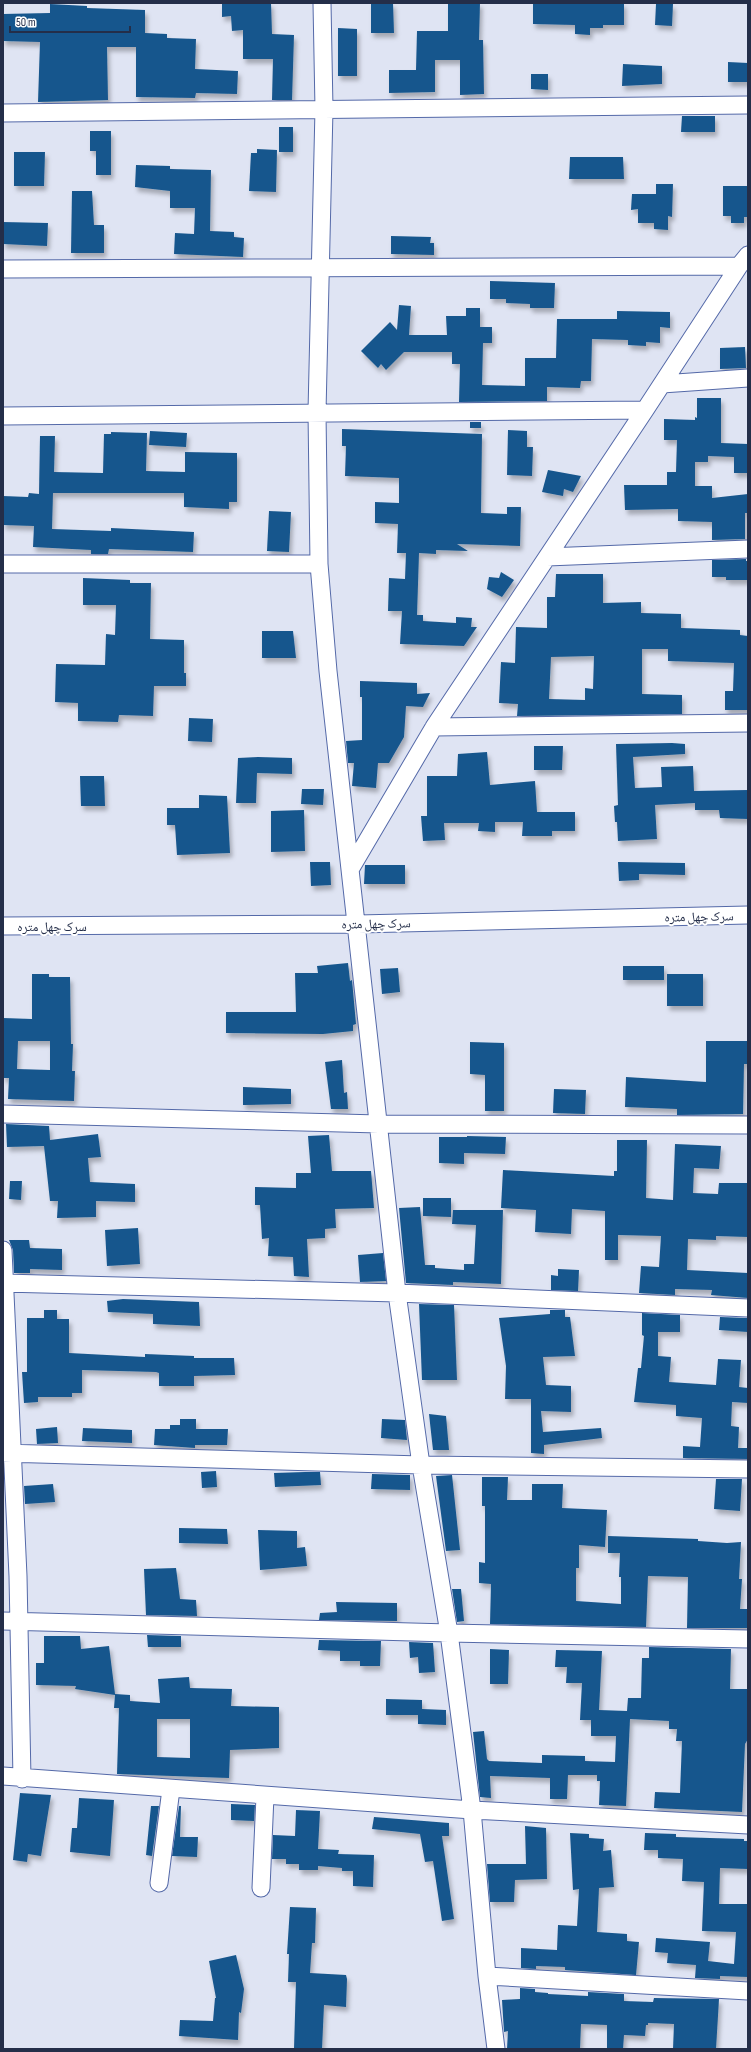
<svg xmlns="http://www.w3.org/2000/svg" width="751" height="2052" font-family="'Sofia Sans Condensed','Noto Naskh Arabic',sans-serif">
<defs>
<filter id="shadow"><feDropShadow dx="2.5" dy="4.5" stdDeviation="2" flood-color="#0004"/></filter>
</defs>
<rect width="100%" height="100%" fill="#dfe4f3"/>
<path fill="#16568d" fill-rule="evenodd" filter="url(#shadow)" d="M222,3H271L272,34L294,35L292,100H272L273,59H243V30L232,31L231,16L222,17Z
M371,3H393L394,33H371Z
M448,3H480L479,40H483L484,94L460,95V60H435V92L389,93V70H416L417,31H448Z
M533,3H624V25H603V28H590V35L575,34V25L533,24Z
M50,4L87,6V8L145,10V33L167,34V38L196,39L195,69L238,71L237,94L196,93L195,98L136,97V47H107L108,100L38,102L40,42L3,41V14L50,13Z
M656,4H673L672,26L655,25Z
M338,28L357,29V76H338Z
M728,62L748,63V82H728Z
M623,64L662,66V84L622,86Z
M531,74H548V90L531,89Z
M682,116H715V132H681Z
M279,127H293V152H279Z
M90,131H111V175H96V151H90Z
M257,149L277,150L276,192L249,191L251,153H257Z
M14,152H45L44,186H14Z
M570,157H623L624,179H569Z
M136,165L170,166V169L211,170L210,231L234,232V237L244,238L243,257L174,254L175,233L194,234L195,208H170V191L135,187Z
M656,184H673L672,217L668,216V230L654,229V223H638V209L631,210L632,194H656Z
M723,186H748V217H744V223H731V216H723Z
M72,191H92L94,225H104V253H71Z
M3,222L48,223L47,246L3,244Z
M391,236L431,237L430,243H434V255L391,254Z
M490,281L555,283L554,308H530V304L506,303V299H490Z
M399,305L411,306L409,335H447L446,316H466V308H480V327H492V343H483L482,385L525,386V358H556L557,319H617V311L670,312V328L660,327V343L646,342V346L628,345V340L592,339L591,381H581L580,388L547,387V401L459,402L460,364H452V352H404L386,370L381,364L378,368L361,351L390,322L397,330Z
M745,347L746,368L720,369V348Z
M697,398H721V443L748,444V473H734V457L708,456V462H695V486H712V498L748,494V513H745V539L712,540V522L678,521V509L625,510L624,485H667V472H676L677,440H664V419L695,420V417L697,418Z
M470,422H481V428H470Z
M342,429L482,434L481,513L507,514V507H521L520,546L457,544L468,551L436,550V554L419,553L417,615H423V621L456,623V617L472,618L471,627H477L464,646L400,644L402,611H388L389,578L405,579L406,553H397L398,524L375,523V502L399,503V478L345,476L346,446H342Z
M508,430L527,431V447H533L532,476L507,475Z
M150,431L187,433L186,447L149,445Z
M111,432L147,433L146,471L185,472V452L237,453V502H229V509L184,507V493H53L52,529L111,531V528L194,532L193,552L109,549L108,554H91V550L33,547L34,526L3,525V496L28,497L29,493L39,494L40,436H55L54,472L103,473L104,434H111Z
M548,470L581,476L573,492L564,489L563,496L542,492Z
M269,511L291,512L289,552L267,551Z
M746,559V561H748V580H726V577H712V560Z
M501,572L514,580L502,597L487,589L489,577L499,578Z
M556,574H603V603L641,602V613L681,614V628L740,630V635L748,636V710H725V691H733L734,663L668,661V649H642V694L682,695V714L517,716L518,704L499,703L501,662L515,663L516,627L547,628V597H555ZM594,656L593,689L585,688V700L549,699L551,657Z
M83,578L130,580V583H151L150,639L184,640V673H186V686H154L153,716L119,715L118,722L78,721V703L55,702L56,664L105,665L106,634L115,635L116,605H83Z
M262,631H293L296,658H262Z
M360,681L417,683V694L430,693L423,707L406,706L404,737L389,763H378L376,788L352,786L354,763H348L346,741L362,740V697H360Z
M189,718L213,719L212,742L188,741Z
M672,743L685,744V754L633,757L635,788L662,787L661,767L693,766L694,791L748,790V819L720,818L719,810H695V803L655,805L657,839L618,841L617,822H615L614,806L618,805L616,744Z
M534,746H563L562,770H534Z
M487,752L490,785L535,781L537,812H575V831H552V836H522L523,822H495V832L478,831L479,823H444L445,840L423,841L421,816H427V776H457L458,754Z
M258,757L292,758V774L257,773L256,803H236L238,758Z
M80,776H104L105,806H81Z
M302,789H324L323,805L301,804Z
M199,795L227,796L230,853L177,855L175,825H167V808H199Z
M304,810L305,851L271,852V811Z
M310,862H330L331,885L311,886Z
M618,862L685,863V875L639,874V880L619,881Z
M365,865H405V884H364Z
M348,963L350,981L352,980L356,1024L353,1025V1031L323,1034L226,1033V1012H296L295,973H318L317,966Z
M623,966H664V980H623Z
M398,968L400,992L382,994L380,969Z
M32,974H49V977H70L71,1044H73L72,1071H75L74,1101L8,1099L9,1078H3V1018L32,1019ZM18,1041H50V1070L17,1069Z
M667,974H703V1006H667Z
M706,1041H748V1064H744L743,1114L677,1115V1109L625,1107L626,1077L706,1082Z
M470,1042L504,1043V1111H485V1075L470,1074Z
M342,1060L344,1093L347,1092L348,1109H331L325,1062Z
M243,1087L291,1089V1104L243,1105Z
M554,1089L586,1090L585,1114L553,1113Z
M6,1124L49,1126L50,1140L98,1134L101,1157L88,1158L90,1182L135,1184V1202L96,1201V1217L57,1218L58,1201H50L44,1146L7,1147Z
M329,1135L332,1171H371L374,1208L335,1209L336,1228L325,1229V1238L307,1239L309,1277L294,1276L293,1257L268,1256L269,1238L262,1239L260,1205H255V1187L296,1188V1173H311L308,1136Z
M467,1136L506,1137L505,1154L464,1153V1164L439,1163V1137H467Z
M617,1140H647L646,1198L673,1200L675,1144L721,1146L719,1169L694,1168L693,1193L718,1194L719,1183H748V1237L716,1236V1240L688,1239L687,1270L748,1273V1298L711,1295L712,1290L675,1289V1295L639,1293L641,1266L659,1267L661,1236L618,1235V1260H605V1211L572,1209L571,1234L535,1232L536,1210L501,1208L503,1170L614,1176V1171H617Z
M10,1181H22L21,1200L9,1199Z
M423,1198H451V1217L423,1216Z
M420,1207L425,1265H435V1268L464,1270V1264H474L476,1225L452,1224L453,1210H503L501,1284L453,1282V1285L406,1283L399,1208Z
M138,1228L140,1264L107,1266L105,1230Z
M9,1240H29L30,1248L62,1249V1270L30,1269V1273H14L13,1250Z
M383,1253L386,1281L360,1282L358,1255Z
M558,1269L579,1270L578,1291L551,1290V1275L558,1276Z
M123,1299L199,1302L200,1326L153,1324V1314L108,1312L107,1301Z
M419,1304L454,1305L457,1380H422Z
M44,1310H57V1319H69V1353L145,1357V1354L194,1356V1358H234L235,1375L194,1376V1386H159V1373L156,1372L82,1370V1393H72V1397H38V1402L24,1403L22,1372H27V1318H44Z
M550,1310H565V1317H570L575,1356L543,1357L546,1385L571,1386V1412L541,1411L543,1432L601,1428L602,1438L544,1445V1454L531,1453V1399H505L506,1366L499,1318L550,1314Z
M642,1313L680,1315V1332H658V1356L671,1357L669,1382L716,1385L718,1359L741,1360L739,1387L748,1388V1403L732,1402L731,1426L739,1427L738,1448H748V1459L683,1458V1446L700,1447L702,1418L676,1416V1405L634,1402L638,1368H641L644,1336L642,1335Z
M720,1317L748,1318V1332L719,1330Z
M429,1414L446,1416L449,1450H433Z
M180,1419H196V1429H228L227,1445H195V1448L154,1445L155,1429H170V1425H180Z
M382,1419L405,1420L407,1440L381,1438Z
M57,1427L58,1443L37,1444L36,1429Z
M83,1428L132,1430V1443L82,1441Z
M216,1471L217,1487L202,1488L201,1472Z
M305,1472H320L321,1485L275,1487L274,1473Z
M372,1474L410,1475V1490L371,1489Z
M452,1475L460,1550L446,1551L436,1476Z
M482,1477H508L507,1500H532V1484H563L562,1508L607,1510L605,1547L579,1545V1568H576V1601L621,1604V1577H619L620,1553H608V1536L698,1539V1541L727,1543L741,1542L739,1579H742L740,1609H748V1628H687L688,1577L648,1576L646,1627L490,1624L491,1584L479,1583V1562L485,1563V1506H482Z
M716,1479H742L740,1511L714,1509Z
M53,1484L55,1502L25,1504L24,1486Z
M179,1528L227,1529L228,1544L179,1543Z
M258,1530L297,1531V1548L305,1547L307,1566L260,1570Z
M176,1568L180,1599L196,1600L197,1616L146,1615L144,1569Z
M452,1589H461L464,1621L457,1622Z
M336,1602L397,1603V1621L319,1620L320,1613L337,1612Z
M147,1635L181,1636V1647H148Z
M44,1636H80L81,1649L109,1646L115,1694L130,1695V1701L160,1703L158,1679L189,1677L190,1688L232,1689L231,1706L279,1707V1748L230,1750L229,1778L117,1774L119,1708H114L115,1695L75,1689L76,1686L36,1685V1663H44ZM157,1719H190V1758L157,1757Z
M319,1640L381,1641L380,1666H360V1661H340V1651L318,1650Z
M409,1642L433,1643L435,1672L419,1673L418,1657L410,1658Z
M649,1647L731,1649L730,1689H748V1739L745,1744L742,1812L654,1808L655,1792L680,1793L682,1741H676L677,1729H669V1721L630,1719L626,1806L599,1805L600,1781H597V1775H568L567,1799H550V1778L490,1776L491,1798L480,1797L473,1732L484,1731L487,1759L489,1761L542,1763V1755L585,1756V1761L615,1762L616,1736H591V1720H580L582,1683H566L567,1667H555L556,1650L602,1651L599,1710L627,1711L628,1698H641L642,1658H649Z
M490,1649L509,1650L508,1684H490Z
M386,1699L422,1700V1709L446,1710V1725L418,1724V1715H386Z
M20,1793L51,1795L41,1856L28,1854L27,1862L13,1860Z
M79,1798L114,1800L110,1856L70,1852L72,1828H77Z
M231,1804L255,1805L254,1821L231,1820Z
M151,1806H159L152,1856L146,1855Z
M179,1806H181L180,1837H198L197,1857L172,1856Z
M296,1810L320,1811L318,1849L339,1850L338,1854L374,1855L373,1887L353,1886V1871H342V1868L318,1866V1870H299V1864H286V1859H272L273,1835L295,1836Z
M374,1817L449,1823V1836H442L454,1919L442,1921L433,1861L425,1862L420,1834L372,1829Z
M525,1826L546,1828L547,1879L515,1880L514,1902H490L487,1864H526Z
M570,1833L589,1834V1838L604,1839L603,1851L611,1850L614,1887L599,1888L597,1932L627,1934V1941L639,1942L636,1975L565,1970V1967L536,1966V1969L521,1968V1948L557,1950L558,1925L577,1926L579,1889L573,1890Z
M645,1833L676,1834V1837L744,1839V1841H748V1869L720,1868L719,1904H748V1977L720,1976V1979L695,1978L696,1965L667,1963L668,1953L655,1952L656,1938L710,1942L708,1961L734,1964L736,1932L702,1931L704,1882L682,1881L683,1859L658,1858V1850H644Z
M290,1907L316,1908L315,1943H312L310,1973L346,1975L347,1979L346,2007L324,2005L322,2049H294L296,1982H288L289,1954H287Z
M236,1955L244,1989L241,2013L239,2012L238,2040L179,2036L180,2020L213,2021L215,1998H216L209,1961Z
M520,1988L535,1989V1992L548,1993V1994L588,1996V1992L624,1994V2001L653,2002L654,1998L719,1999L716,2049H673L674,2024L648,2023V2025H646L645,2036L624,2035L623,2049H607V2025L581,2024L580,2049H507L508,2031L504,2032L502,2000L520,1999Z"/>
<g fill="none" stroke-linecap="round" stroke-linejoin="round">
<defs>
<path id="minor" d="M322,3L324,109L317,412L319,564L328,671L397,1293L421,1465L449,1633L472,1810L487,1976L496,2049
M3,113L748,105
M3,269L739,266
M662,384L748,378
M3,416L645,410
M547,557L748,549
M3,564H319
M434,727L748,723
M351,868L434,727L645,410L739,266L748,255
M3,926L358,924L748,915
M3,1114L379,1124L748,1125
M3,1250L18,1576L22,1779
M3,1283L397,1293L748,1308
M3,1453L421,1465L748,1469
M3,1621L449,1633L748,1639
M3,1776L472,1810L748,1825
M159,1883L171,1789
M261,1888L265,1796
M487,1976L748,1991"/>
</defs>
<use href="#minor" stroke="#5469a8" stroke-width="19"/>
<use href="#minor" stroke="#fff" stroke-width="17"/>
</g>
<g text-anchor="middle" stroke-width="4" stroke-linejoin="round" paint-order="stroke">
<g font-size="13" fill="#242e49" stroke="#fff">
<text transform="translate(699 916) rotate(-1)" y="5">سرک چهل متره</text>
<text transform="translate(376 923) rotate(-1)" y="5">سرک چهل متره</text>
<text x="52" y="931">سرک چهل متره</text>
</g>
</g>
<rect width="751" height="2052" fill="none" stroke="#242e49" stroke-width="8"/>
<path d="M10 26v6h120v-6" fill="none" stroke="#242e49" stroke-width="2"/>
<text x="16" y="26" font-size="12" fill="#242e49" stroke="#ffffff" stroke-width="3" paint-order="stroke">50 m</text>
</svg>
